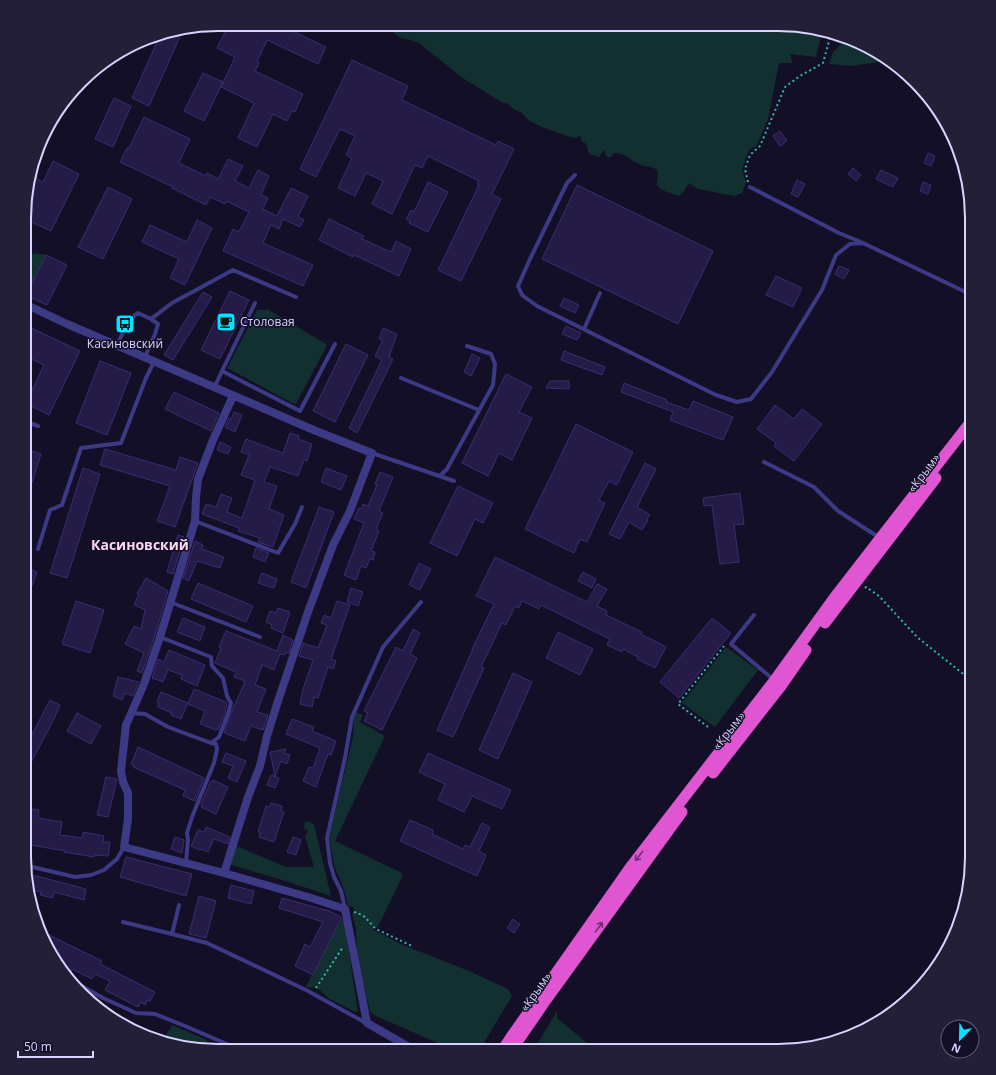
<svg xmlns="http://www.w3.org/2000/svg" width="996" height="1075" font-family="'Open Sans',sans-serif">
<rect width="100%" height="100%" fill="#130f26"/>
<path fill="#12302f" d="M381,24L803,26L822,32L816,57L790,54L793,63H779L768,119L757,145L749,150L742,169L746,182L742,193L734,196L698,189L689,183L684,191L679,196C673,194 657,190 657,183C657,177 659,176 657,170C649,164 646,168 639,164C628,159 627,153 614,153L610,158L606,156L604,149L599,157L589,154L586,144L582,141L580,136L575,138L567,136L542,127L528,120L522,113L515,110L506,103H503L461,77L419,43L410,40L401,38L386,27Z
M845,40L875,50L887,61L851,66L829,64L833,52Z
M35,253L46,255L27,293V257Z
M257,310H269L326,344V347L296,404L292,403L227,368Z
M726,647L758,670L715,727L682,703Z
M356,712L363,715L360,722L385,736L335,841L402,873L403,875L378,927L372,929L401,944L469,971L508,989L512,996L479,1051H460L450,1046L440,1044L376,1016L370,1012L363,982L357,953L356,929L352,914L355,911L353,907L348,906L344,890L334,865L329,837L353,737L354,718Z
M306,821L314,824L331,896L276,878L231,865V857L236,846L286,867H314L305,837L308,830L303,828Z
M342,919L344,920L358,1012H355L328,998L320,990L313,987L309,988L306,986Z
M557,1011V1018L597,1051H533Z
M172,1025L207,1040L209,1051H205L164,1038Z"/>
<path fill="#241b47" stroke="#3b2d73" d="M229,24H278L326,47L318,64L267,40L257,62L259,63L255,71L303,94L295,112L292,111L287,121L273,114L257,147L238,138L254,103L221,87L235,57L217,48Z
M183,30L149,106L132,98L161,33Z
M352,60L408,86L402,100L496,145L498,141L514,149L492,194L501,199L461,281L438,270L479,185L477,184L479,181L428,156L422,168L415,165L392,214L372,204L383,181L366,173L355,196L338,188L352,158L346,155L355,136L340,129L316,177L300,169Z
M203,73L223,82L204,121L184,111Z
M114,98L131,106L113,147L95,139Z
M144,117L190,139L179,163L206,176L207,173L218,179L228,159L243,166L235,181L249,188L258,170L269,176L261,195L268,198L263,209L277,216L291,188L308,196L298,217L304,220L300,227L283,219L279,229L271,225L263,243L313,265L303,286L223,251L233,229L238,232L239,230H240L249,212L226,201L225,204L210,197L206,205L172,188L173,187L120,162L127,148H129Z
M780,131L787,141L780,146L773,136Z
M928,153L935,156L931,166L924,163Z
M53,161L79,174L51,231L27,220L28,213L34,199L28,196V180L30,175L43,182Z
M853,168L861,175L856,181L848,174Z
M881,170L898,178L893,187L876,179Z
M797,180L805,184L798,197L791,194Z
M428,182L448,192L428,232L409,223L410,221L406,219L411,210L414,212Z
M923,182L931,185L928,194L920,191Z
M577,185L713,251L678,324L542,259Z
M108,187L132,199L103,259L78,247Z
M329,219L364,236L362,239L391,252L396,241L411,249L399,276L354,255L353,257L319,240Z
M197,220L212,228L185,285L170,278L179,259L142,242L150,225L187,242Z
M46,255L67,265L47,305L27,296V293Z
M839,266L849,270L844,279L835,274Z
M776,276L802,288L793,307L766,295Z
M230,291L249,300L220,359L201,350Z
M203,292L212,297L173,360L164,355Z
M564,298L579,305L575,313L560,306Z
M27,326L80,351L49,415L27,404V401L44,365L27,357Z
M566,326L581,333L577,340L562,334Z
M383,328L397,334L389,357L393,359L357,433L349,428L382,360L375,356L383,340L379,339Z
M346,344L368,355L335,422L313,411Z
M564,351L605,367L602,375L561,360Z
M472,354L480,358L471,376L464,372Z
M100,361L131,373L107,435L76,423Z
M506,374L532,387L519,412L532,418L512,460L499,453L488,476L462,463Z
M550,381H569V389L546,388Z
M624,383L667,400L666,402L689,410L693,401L733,417L723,440L670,420L673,412L621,392Z
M174,392L219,413L211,431L165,409Z
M775,405L794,419L802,409L822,424L794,461L774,446L776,443L757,429Z
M234,412L242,415L235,432L225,427L229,418L231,419Z
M576,424L633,452L617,485L609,481L599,500L605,503L587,542L580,539L574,553L525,529Z
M290,433L299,436L298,439L312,444L307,461L304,460L298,476L270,467L264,482L277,486L269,509L284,515L273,547L258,542L260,538L238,531L239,528L202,514L206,504L216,507L221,494L232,498L227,512L242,518L255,480L241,475L249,455L241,452L246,439L283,453Z
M220,442L231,447L228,454L217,450Z
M26,449L41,454L28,495H26Z
M105,449L176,470L180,457L198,463L175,527L157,521L170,486L100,465Z
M645,463L656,469L637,507L650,515L647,519L648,520L642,530L629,522L620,539L609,534Z
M83,468L100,474L67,578L50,573Z
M326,468L347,476L341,490L321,482Z
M380,472L393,477L379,511L383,513L376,529L379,531L371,551L375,552L373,560L370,559L366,568L361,566L356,580L344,575L364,523L354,519L359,508L361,509L363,504L368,506L377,485L375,484Z
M458,486L493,503L483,523L475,519L457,556L430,543Z
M740,493L744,524L734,525L739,562L720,564L712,505L704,506L703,498Z
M319,507L334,512L306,588L291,582Z
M178,535L184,537L173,574L167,572Z
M195,541L203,545L202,549L224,557L220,568L197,561L189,581L183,578Z
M256,548L269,553L265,562L253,557Z
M495,557L587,602L597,584L607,589L597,606L607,611L606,615L642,632L641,634L666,647L655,668L637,659L638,657L623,649L622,652L607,645L610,639L541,605L539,609L522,601L519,608L515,606L506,625L502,623L481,667L484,668L453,737L437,730L473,649H472L494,604L476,596Z
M419,563L431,569L420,590L409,585Z
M26,568L37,572L27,600H26Z
M583,572L596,579L592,588L578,581Z
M262,573L277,579L274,588L258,583Z
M146,578L168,591L155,635L142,673L137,671L144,653L125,644L134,626L141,629L145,610L134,605L139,594H137Z
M198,583L253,606L246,622L191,599Z
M351,588L363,592L358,606L347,602Z
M76,601L104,610L90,653L62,644Z
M337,601L350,605L331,659L336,661L333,669L328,667L318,698L314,697L312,707L300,704L303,689L313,660L299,656L303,643L318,648L327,625L321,623L324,615L331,618Z
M278,608L290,612L283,633L271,628L272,625L266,622L270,611L276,613Z
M183,618L205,627L200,641L177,632Z
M712,618L731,633L679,698L660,682Z
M413,629L420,633L410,654L417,658L382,730L364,721L368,713L364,711L396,647L403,651Z
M226,631L277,651L283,635L293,640L289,653L286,652L285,655L280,654L274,670L262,665L255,685L266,689L257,712L268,715L263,730L251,726L245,741L224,733L234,705H235L245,681L234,677L236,672L215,663L221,648L219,647Z
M558,632L593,649L580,675L546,658Z
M169,650L205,665L197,686L181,679L182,675L168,670L163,682L152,678L158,659L164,662Z
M513,673L532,682L498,759L479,750Z
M118,677L139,682L133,696L125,693L122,700L113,696Z
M194,689L226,702L227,703L225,713L218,730L216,729V730L200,724L205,711L188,704Z
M161,692L188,703L181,719L171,715L172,713L158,707L159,703L157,702Z
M50,700L60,705L53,721L25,774V748Z
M77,713L101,726L91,744L67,731Z
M292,719L314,727L312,731L336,741L331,755L328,754L316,787L303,781L309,767L313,768L320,748L286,734Z
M138,747L204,778L195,801L183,796L185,790L133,767L134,765L131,764Z
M286,749L284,753L290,755L287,764L281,761L275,776L270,752Z
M226,753L246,761L237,782L228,778L233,766L222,762Z
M428,753L511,790L502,809L472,796L464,812L438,800L445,784L419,772Z
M271,775L279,778L275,788L267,785Z
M106,777L117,779L108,817L97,815Z
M213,780L228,787L216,814L201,807L202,805L201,804L211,781L213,782Z
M271,803L282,806L281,811L284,812L274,842L259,837L260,832H258L266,806L269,807Z
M25,808L39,810L38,818L62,822L60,835L82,838L83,832L104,836L103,842H110L108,856L94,855V857L64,852L65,851L25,844Z
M410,820L433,830L432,834L463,849L465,845L470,847L482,823L490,827L479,851L486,855L477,876L400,841Z
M206,827L230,837L228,844L214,839L208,852L201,849L200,850L191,846L198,830L204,832Z
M175,837L184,840L182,853L171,849Z
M293,837L301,840L296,855L287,852Z
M126,857L192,874L186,896L120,877Z
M25,873L86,889L84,900L54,892L53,898L40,895L41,892L32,890L33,887L28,885Z
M231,885L254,891L251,904L228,898Z
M199,896L216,901L206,938L189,934Z
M282,898L329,911L341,917V919L313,975L295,966L305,944L310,947L323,922L279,908Z
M513,919L520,924L514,933L507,928Z
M39,930L102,961L100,964L155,992L150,1001L147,1000L145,1005L141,1002L138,1007L105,990L110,981L95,974L92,979L72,969L71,972L57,965Z"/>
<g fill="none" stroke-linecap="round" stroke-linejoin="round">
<path stroke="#2fb8b0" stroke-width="2" stroke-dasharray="2 3" stroke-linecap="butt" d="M748,182L745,169L750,155L760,146L785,87L800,76L823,63L829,41V34
M865,588L866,587L879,596L917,637L972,681
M708,727L678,704L724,646
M354,912C368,916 366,920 376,929L412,946
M316,988L343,947"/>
<path stroke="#3d3a85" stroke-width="4" d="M575,175L567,183L530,259L518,286L522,295L537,306L716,395L737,402L751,399L772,372L822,290L836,255L850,244L863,243L972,295
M750,187L839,233L861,242
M151,319L172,303L233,270L296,297
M584,329L600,293
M117,346C122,334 127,320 138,313L151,319L158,324L155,334L145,357
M222,371L255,303
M401,378L479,410
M214,388L222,371L300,411L335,344
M27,422L38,426
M372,453L454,481
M764,462L814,487L838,511L880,538
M440,476L447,469L453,458L493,385L495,364L491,354L467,346
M195,521L278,553L295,524L302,507
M38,549L50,510L62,505L81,448L121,443L146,378L154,362
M170,602L260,637
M754,615L731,644L774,680
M131,713L145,714L168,727L211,743L219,737L228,714L231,703L227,696L223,678L212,666L211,657L160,637
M186,863L188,839L187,833L192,817L214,763L217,749L216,744L211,743
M24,865L75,877L91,875L104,870L117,859L124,847
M179,905L172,934L207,943L306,990L366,1023
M345,909L341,891L334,877L330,863L327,838L345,758L352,717L383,647L421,602
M123,922L172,934
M75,982L103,998L136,1013L155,1014L185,1026L243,1051"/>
<path stroke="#3d3a85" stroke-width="8" d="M27,305L67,324L316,431L372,453L350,511L333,545L308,612L278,701L267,736L260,766L248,797L224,873L308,897L345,909L367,1023L416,1051
M224,873L124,847L128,819V793L123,782L121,771L126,725L144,684L160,637L195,521L196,497L198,479L213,440L233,396"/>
<path stroke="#e055d1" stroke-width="11" d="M825,623L936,478
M713,773L781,686L806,650
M502,1051L511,1037L632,865L774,681L837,594L972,420
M511,1051L546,1000L682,812"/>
</g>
<defs><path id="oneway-shaft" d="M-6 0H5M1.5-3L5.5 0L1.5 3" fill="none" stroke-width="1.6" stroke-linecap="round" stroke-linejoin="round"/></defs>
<g stroke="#6f2e73">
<use href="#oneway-shaft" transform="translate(639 856) rotate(128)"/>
<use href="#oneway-shaft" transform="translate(599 927) rotate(-54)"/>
</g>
<defs>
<symbol id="cafe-square" viewBox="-11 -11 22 22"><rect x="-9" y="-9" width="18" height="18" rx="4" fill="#00e5ff" stroke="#130f26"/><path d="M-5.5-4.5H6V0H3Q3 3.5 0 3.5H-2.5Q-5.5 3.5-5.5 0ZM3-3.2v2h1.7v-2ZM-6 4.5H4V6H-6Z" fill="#111"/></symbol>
<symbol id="bus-square" viewBox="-11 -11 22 22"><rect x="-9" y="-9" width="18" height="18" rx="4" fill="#00e5ff" stroke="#130f26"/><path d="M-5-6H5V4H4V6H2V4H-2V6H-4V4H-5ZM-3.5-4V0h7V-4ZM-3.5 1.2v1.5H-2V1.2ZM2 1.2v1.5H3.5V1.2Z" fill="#111"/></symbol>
</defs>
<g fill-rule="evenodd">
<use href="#cafe-square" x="215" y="311" width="22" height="22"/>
<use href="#bus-square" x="114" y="313" width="22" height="22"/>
</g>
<g text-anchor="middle" stroke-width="3" stroke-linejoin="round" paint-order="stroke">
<g font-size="12" fill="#d9d4ff" stroke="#130f26" text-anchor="start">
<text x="240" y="326">Столовая</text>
<text x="125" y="348" text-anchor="middle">Касиновский</text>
</g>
<g font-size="12" fill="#d9d4ff" stroke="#130f26">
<text transform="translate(924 473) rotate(-53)" y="4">«Крым»</text>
<text transform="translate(729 731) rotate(-52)" y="4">«Крым»</text>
<text transform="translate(536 992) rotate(-55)" y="4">«Крым»</text>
</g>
<g font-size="14" font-weight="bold" fill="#ffd6f0" stroke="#130f26">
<text x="140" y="550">Касиновский</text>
</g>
</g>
<path d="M0 0H996V1075H0ZM218 31H778A187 187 0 0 1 965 218V857A187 187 0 0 1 778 1044H218A187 187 0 0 1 31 857V218A187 187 0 0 1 218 31Z" fill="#231f37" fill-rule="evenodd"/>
<path fill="none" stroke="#d9d4ff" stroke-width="2" d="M218 31H778A187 187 0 0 1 965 218V857A187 187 0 0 1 778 1044H218A187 187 0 0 1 31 857V218A187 187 0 0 1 218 31Z"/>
<g transform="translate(960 1039) rotate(203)"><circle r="19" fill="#130f26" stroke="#625e7d"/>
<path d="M0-3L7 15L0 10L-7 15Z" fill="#00e5ff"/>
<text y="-6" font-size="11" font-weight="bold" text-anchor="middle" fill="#d9d4ff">N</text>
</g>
<path d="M18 1051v6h75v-6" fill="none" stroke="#d9d4ff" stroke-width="2"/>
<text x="24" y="1051" font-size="12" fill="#d9d4ff" stroke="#130f26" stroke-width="3" paint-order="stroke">50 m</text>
</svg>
